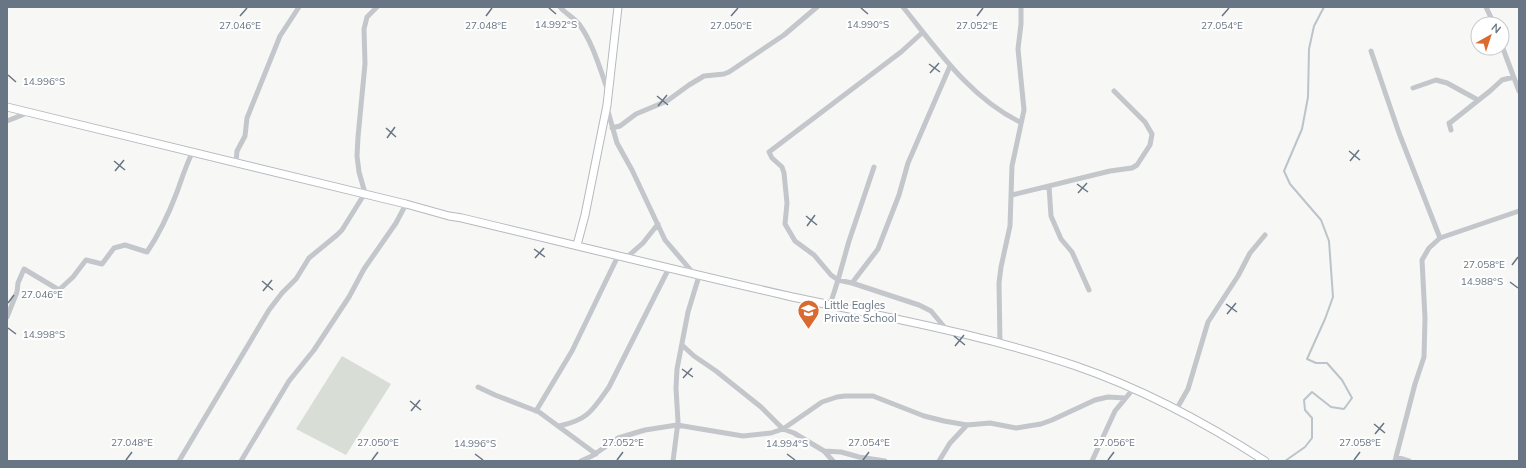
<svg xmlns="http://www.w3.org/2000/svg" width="1526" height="468" font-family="Mulish,sans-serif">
<rect width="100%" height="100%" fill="#f7f7f5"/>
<path fill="#d8ded6" d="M342,356L391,384L346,455L296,429Z"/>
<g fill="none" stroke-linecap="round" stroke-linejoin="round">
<path stroke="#bbc4ca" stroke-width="2" d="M1285,461L1305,447L1312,438V418L1305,410L1304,400L1312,392L1331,407L1344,409L1352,398L1342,380L1327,363H1316L1307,359L1325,319L1333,297L1329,241L1321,220L1290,184L1284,171L1302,129L1308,97L1309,49L1314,26L1324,7"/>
<defs>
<path id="secondary" d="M7,107L406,204L449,216L462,218C570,244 679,271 788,296C884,317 982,334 1076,366C1143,389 1206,423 1265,461
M577,245L585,215L607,105L618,7"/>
</defs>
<use href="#secondary" stroke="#b6babe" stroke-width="9"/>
<path stroke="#c3c6ca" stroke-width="5" d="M560,7C565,13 573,17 579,24C593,43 600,69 608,91
M903,7C937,49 970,98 1020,122
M1486,7L1494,24
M1502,46L1519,91
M1371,51L1399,133L1440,238
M1413,88L1436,80L1447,83L1478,100
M607,108L617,143L632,170L665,240L694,274
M7,121L27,113
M612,128L620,126L636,114L667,101L689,85L704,76L724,74L729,72L784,35L817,7
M1451,130L1449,123L1451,122L1490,91L1502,80L1514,77
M236,162L237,151L245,136L247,118L280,36L299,7
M874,167L849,241L838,280L831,275L814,255L795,241L785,224L787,203L784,173L782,167L772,158L769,152L901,52L923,32
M1049,186L1051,216L1061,239L1072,252L1089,290
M1012,195L1110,171L1132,168L1137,165L1150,145L1152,134L1145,122L1114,91
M626,258L643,243L658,224
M852,283L919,305L931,311L946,329
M830,305L838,280L852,283L878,249L899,195L908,163L950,66
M7,317L17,292L18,283L24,269L59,290L73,277L86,260L102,264L114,248L125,245L147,252C160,233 169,213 177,192C182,178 186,165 193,151
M1000,343L999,283L1001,267L1010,226L1012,166L1024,110L1018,49L1021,24V7
M682,345L694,356L716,371L761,407L783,429L794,433L824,451L833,461
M478,387L495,395L539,412L596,454
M1176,410L1188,389L1208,322L1238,276L1250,253L1265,235
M536,411L572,351L618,256
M559,426C588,420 593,410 609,387L669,268
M824,451L841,452L859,457L885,461
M1396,457L1415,384L1424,357L1425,318L1422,260L1429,248L1440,238L1519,211
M179,461L269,310L282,293L296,279L309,258L337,235L342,230L365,193L359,172L357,156L358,137L365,64L364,29L367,17L377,7
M241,461L289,381L314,350L349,297L364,269L396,223L406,204
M581,461L592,456L618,438L645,430L677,425L743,436L771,433L783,429L822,402L837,397L845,396H873L924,416L944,421L967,425L990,423L1016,428L1041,424L1052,420L1095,400L1108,397L1125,398
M673,461L678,422L676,388L677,369L688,312L699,276
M939,461L950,443L967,425
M1092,461L1115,411L1134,388
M1395,461L1396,457L1409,461"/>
<use href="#secondary" stroke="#fff" stroke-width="7"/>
</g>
<path fill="none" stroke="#687584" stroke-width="1.5" d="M549,8L556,14M861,8L868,14M240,16L247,8M486,16L492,8M731,16L738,8M977,16L983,8M1222,16L1229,8M929,64L940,72M930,73L939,63M8,75L16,82M657,96L668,105M658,106L667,95M386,128L396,137M387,138L395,127M1349,151L1360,160M114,161L125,170M1350,161L1359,150M115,171L124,160M1077,184L1088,192M1078,193L1087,183M806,216L817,225M807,226L815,215M534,249L545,257M535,258L544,248M1512,265L1518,257M262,281L273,290M1510,282L1518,288M263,291L272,280M8,303L14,295M1226,304L1237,312M1227,314L1236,303M8,328L16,334M954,336L965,345M955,346L964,335M682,369L693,377M683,378L692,368M410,401L421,410M411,411L420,400M1374,424L1385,433M1375,434L1384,423M475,454L483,460M787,454L795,460M126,460L132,452M372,460L378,452M617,460L623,452M863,460L869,452M1108,460L1114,452M1354,460L1360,452"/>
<defs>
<symbol id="school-pin" viewBox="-11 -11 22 30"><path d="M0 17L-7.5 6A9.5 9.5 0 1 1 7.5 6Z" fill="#db6a31" stroke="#fff"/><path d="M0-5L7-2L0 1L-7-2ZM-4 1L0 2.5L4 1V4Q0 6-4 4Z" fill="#fff"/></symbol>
</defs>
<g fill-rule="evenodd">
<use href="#school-pin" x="796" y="298" width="25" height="34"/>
</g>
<g text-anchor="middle" stroke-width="4" stroke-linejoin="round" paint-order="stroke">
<g font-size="11" fill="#687584" stroke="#fff" text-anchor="start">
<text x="824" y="309">Little Eagles<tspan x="824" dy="13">Private School</tspan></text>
</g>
</g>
<g font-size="10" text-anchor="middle" fill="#687584" stroke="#fff" stroke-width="4" stroke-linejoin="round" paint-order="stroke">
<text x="556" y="28">14.992°S</text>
<text x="868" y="28">14.990°S</text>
<text x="731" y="29">27.050°E</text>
<text x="240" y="29">27.046°E</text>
<text x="486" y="29">27.048°E</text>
<text x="977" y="29">27.052°E</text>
<text x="1222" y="29">27.054°E</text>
<text x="44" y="85">14.996°S</text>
<text x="1484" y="268">27.058°E</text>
<text x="1482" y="285">14.988°S</text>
<text x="42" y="298">27.046°E</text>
<text x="44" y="338">14.998°S</text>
<text x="132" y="446">27.048°E</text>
<text x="378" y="446">27.050°E</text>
<text x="623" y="446">27.052°E</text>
<text x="869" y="446">27.054°E</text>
<text x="1114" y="446">27.056°E</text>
<text x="1360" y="446">27.058°E</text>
<text x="475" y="447">14.996°S</text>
<text x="787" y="447">14.994°S</text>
</g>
<rect width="1526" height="468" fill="none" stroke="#687584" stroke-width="16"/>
<g transform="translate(1490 36) rotate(39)"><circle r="19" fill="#ffffff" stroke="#c3c8ce"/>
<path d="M0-3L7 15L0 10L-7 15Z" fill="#db6a31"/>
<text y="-6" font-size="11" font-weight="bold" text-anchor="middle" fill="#687584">N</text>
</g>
</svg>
